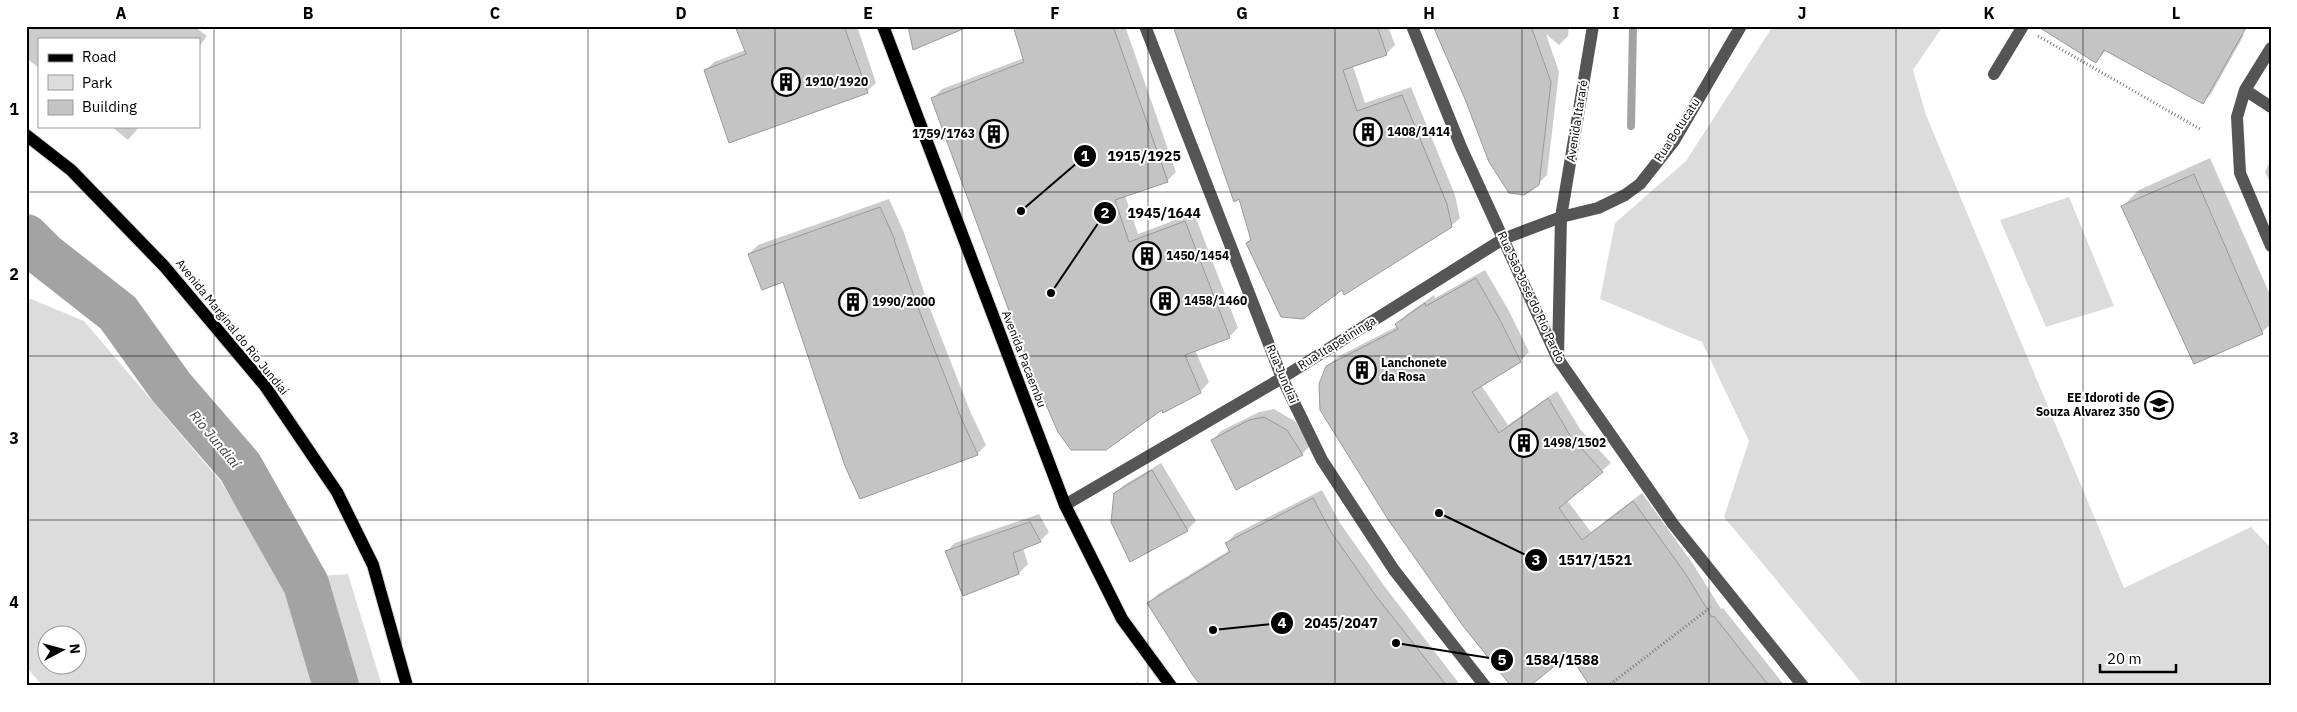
<svg xmlns="http://www.w3.org/2000/svg" width="2297" height="712" font-family="'IBM Plex Sans',sans-serif">
<rect width="100%" height="100%" fill="#fff"/>
<path fill="#dcdcdc" fill-rule="evenodd" d="M1773,26H1943L1913,70L1926,115L2124,588L2251,527L2271,548V686H1864L1724,517L1749,441L1702,342L1600,299L1615,223L1686,161Z
M2069,197L2114,306L2046,327L2000,220Z
M26,297L84,321L221,482L282,579L348,574L382,686H43L26,667ZM48,634H78V664H48Z"/>
<path fill="#0003" d="M26,26H194L207,36L199,47V39H39V68L26,58Z
M736,26H857L876,83L867,91L705,71L714,62L745,50Z
M1014,26H1125L1176,172L1167,181L1125,195L1138,234L1194,213L1238,328L1229,337L1195,350L1209,382L1200,392L1162,408L933,98L942,89L1024,58Z
M1173,26H1388L1395,45L1386,54L1353,66L1365,103L1411,87L1455,195L1460,218L1451,226L1342,288L1247,243L1252,238L1240,198Z
M1435,26H1569L1568,36L1559,45L1546,34L1559,72L1547,175L1538,184L1491,162Z
M2040,26H2227L2244,35L2211,94L2202,103L2107,49L2096,62Z
M111,126H140L128,140Z
M2210,158L2271,297V324L2262,332L2195,363L2123,206L2139,190Z
M2271,159V184L2265,172Z
M889,199L903,230L927,301L970,411L986,445L977,454L784,280L749,254L758,245Z
M1485,270L1509,311L1529,352L1520,361L1481,385L1508,425L1557,391L1580,429L1611,463L1567,500L1591,532L1642,493L1693,564L1721,609L1723,608L1785,686H1591L1569,652L1327,367L1337,357L1398,326L1397,324L1406,315L1434,295L1435,298Z
M1274,409L1296,422L1310,446L1302,454L1213,440L1221,431L1259,412Z
M1161,463L1196,521L1187,530L1115,494L1124,485Z
M1322,490L1340,523L1385,587L1461,686H1336L1149,603L1158,594L1230,550L1227,543L1235,534Z
M1039,514L1049,532L1040,541L1023,548L1028,564L1019,573L963,594L946,552L955,543Z
M1137,682L1139,686H1130Z"/>
<g fill="none" stroke-linecap="round" stroke-linejoin="round">
<path stroke="#a3a3a3" stroke-width="8" d="M1631,126L1633,26"/>
<path stroke="#a3a3a3" stroke-width="46" d="M26,237L44,255L118,313L171,387L240,467L306,584L336,686"/>
</g>
<path fill="#c4c4c4" stroke="#999" d="M735,26H844L868,93L729,143L704,70L746,54Z
M908,26H970L913,50Z
M1013,26H1113L1168,182L1115,200L1129,242L1185,221L1230,338L1185,355L1201,393L1163,413L1162,410L1106,450H1071L1058,432L1030,368L931,98L1024,62Z
M1173,26H1377L1387,55L1343,70L1357,111L1402,95L1447,204L1452,227L1344,295L1342,290L1303,319L1281,317L1246,243L1251,240L1239,199L1234,202Z
M1433,26H1531L1551,82L1539,185L1524,195L1509,193L1489,162L1465,99Z
M2037,26H2247L2203,104L2104,50L2096,63Z
M2194,174L2263,334L2194,364L2121,206Z
M880,207L895,240H894L919,310L962,420L978,455L860,499L845,466L783,282L762,290L748,254Z
M1476,278L1500,320L1521,362L1472,392L1499,433L1548,398L1571,437L1603,472L1559,508L1582,540L1633,501L1685,573L1712,617L1714,616L1769,686H1590L1569,654L1530,686H1511L1463,626L1389,521L1320,410L1319,384L1326,366L1398,329L1395,324L1425,303L1426,306Z
M1264,417L1287,430L1303,455L1236,490L1211,440L1249,420Z
M1152,470L1188,531L1130,562L1111,522L1114,493Z
M1313,498L1331,532L1376,596L1447,686H1201L1192,674L1147,603L1230,552L1225,543Z
M1030,522L1041,542L1013,553L1019,574L963,596L945,551Z"/>
<g fill="none" stroke-linecap="round" stroke-linejoin="round">
<defs>
<path id="major" d="M883,26L1065,505L1122,619L1171,686
M26,135L71,170L164,266L265,386L337,492L373,565L407,686"/>
</defs>
<use href="#major" stroke="#dbdbdb" stroke-width="14"/>
<path stroke="#777" stroke-width="3" stroke-dasharray="1 2.5" stroke-linecap="butt" d="M2038,36L2200,129
M1608,686L1711,607"/>
<path stroke="#555" stroke-width="12" d="M1145,26L1282,378L1322,460L1394,570L1485,686
M1412,26L1461,147L1558,359L1673,524L1803,686
M2271,48L2245,90L2237,117L2240,173L2271,246
M1994,74L2023,26
M2245,90L2271,107
M1558,356L1561,217L1593,26
M1065,505L1282,378L1503,239L1561,217L1598,208L1625,195L1640,184L1674,141L1741,26"/>
<use href="#major" stroke="#000" stroke-width="12"/>
</g>
<path fill="none" stroke="#000" stroke-width="1" stroke-opacity="0.55" d="M214,26V686M401,26V686M588,26V686M775,26V686M962,26V686M1148,26V686M1335,26V686M1522,26V686M1709,26V686M1896,26V686M2083,26V686M26,192H2271M26,356H2271M26,520H2271"/>
<defs>
<symbol id="building-ring" viewBox="-11 -11 22 22"><circle r="9.5" fill="#fff" stroke="#000" stroke-width="1.5"/><path d="M-4-6H4V6H1V3H-1V6H-4ZM-2.5-4.3h1.7v1.8h-1.7ZM.8-4.3h1.7v1.8H.8ZM-2.5-1h1.7V.8h-1.7ZM.8-1h1.7V.8H.8Z" fill="#000"/></symbol>
<symbol id="school-ring" viewBox="-11 -11 22 22"><circle r="9.5" fill="#fff" stroke="#000" stroke-width="1.5"/><path d="M0-5L7-2L0 1L-7-2ZM-4 1L0 2.5L4 1V4Q0 6-4 4Z" fill="#000"/></symbol>
</defs>
<g fill-rule="evenodd">
<use href="#building-ring" x="770" y="66" width="32" height="32"/>
<use href="#building-ring" x="1352" y="116" width="32" height="32"/>
<use href="#building-ring" x="978" y="118" width="32" height="32"/>
<use href="#building-ring" x="1131" y="240" width="32" height="32"/>
<use href="#building-ring" x="1149" y="285" width="32" height="32"/>
<use href="#building-ring" x="837" y="286" width="32" height="32"/>
<use href="#building-ring" x="1346" y="354" width="32" height="32"/>
<use href="#school-ring" x="2143" y="389" width="32" height="32"/>
<use href="#building-ring" x="1508" y="427" width="32" height="32"/>
</g>
<g text-anchor="middle" stroke-width="4" stroke-linejoin="round" paint-order="stroke">
<g font-size="12" font-weight="bold" fill="#000" stroke="#fff" text-anchor="start">
<text x="805" y="86">1910/1920</text>
<text x="1387" y="136">1408/1414</text>
<text x="975" y="138" text-anchor="end">1759/1763</text>
<text x="1166" y="260">1450/1454</text>
<text x="1184" y="305">1458/1460</text>
<text x="872" y="306">1990/2000</text>
<text x="1381" y="367">Lanchonete<tspan x="1381" dy="14">da Rosa</tspan></text>
<text x="2140" y="402" text-anchor="end">EE Idoroti de<tspan x="2140" dy="14">Souza Alvarez 350</tspan></text>
<text x="1543" y="447">1498/1502</text>
</g>
<g font-size="12" fill="#000" stroke="#fff">
<text transform="translate(1577 121) rotate(-81)" y="4">Avenida Itararé</text>
<text transform="translate(1677 130) rotate(-57)" y="4">Rua Botucatu</text>
<text transform="translate(1531 297) rotate(65)" y="4">Rua São José do Rio Pardo</text>
<text transform="translate(232 327) rotate(51)" y="4">Avenida Marginal do Rio Jundiaí</text>
<text transform="translate(1337 343) rotate(-32)" y="4">Rua Itapetininga</text>
<text transform="translate(1024 359) rotate(69)" y="4">Avenida Pacaembu</text>
<text transform="translate(1282 374) rotate(67)" y="4">Rua Jundiai</text>
</g>
<g font-size="14" font-style="italic" fill="#444" stroke="#fff">
<text transform="translate(215 439) rotate(50)" y="5">Rio Jundiaí</text>
</g>
</g>
<path fill="none" stroke="#000" stroke-width="2" d="M1021 211L1085 156M1051 293L1105 213M1439 513L1536 560M1213 630L1282 623M1396 643L1502 660"/>
<g fill="#000" stroke="#fff" stroke-width="2">
<circle cx="1021" cy="211" r="5"/>
<circle cx="1051" cy="293" r="5"/>
<circle cx="1439" cy="513" r="5"/>
<circle cx="1213" cy="630" r="5"/>
<circle cx="1396" cy="643" r="5"/>
<circle cx="1085" cy="156" r="12"/>
<circle cx="1105" cy="213" r="12"/>
<circle cx="1536" cy="560" r="12"/>
<circle cx="1282" cy="623" r="12"/>
<circle cx="1502" cy="660" r="12"/>
</g>
<g font-size="15" text-anchor="middle" font-weight="bold" fill="#fff">
<text x="1085" y="161">1</text>
<text x="1105" y="218">2</text>
<text x="1536" y="565">3</text>
<text x="1282" y="628">4</text>
<text x="1502" y="665">5</text>
</g>
<g font-size="14" text-anchor="middle" font-weight="bold" fill="#000" stroke="#fff" stroke-width="4" stroke-linejoin="round" paint-order="stroke">
<text x="1144" y="161">1915/1925</text>
<text x="1164" y="218">1945/1644</text>
<text x="1595" y="565">1517/1521</text>
<text x="1341" y="628">2045/2047</text>
<text x="1562" y="665">1584/1588</text>
</g>
<rect width="2297" height="712" fill="none" stroke="#ffffff" stroke-width="55"/>
<rect x="38" y="38" width="162" height="90" fill="#ffffff" stroke="#999999"/>
<rect x="48" y="54" width="25" height="8" fill="#000000" stroke="#999999"/>
<text x="82" y="62" font-size="15" fill="#000000">Road</text>
<rect x="48" y="75" width="25" height="15" fill="#dcdcdc" stroke="#999999"/>
<text x="82" y="88" font-size="15" fill="#000000">Park</text>
<rect x="48" y="100" width="25" height="15" fill="#c4c4c4" stroke="#999999"/>
<text x="82" y="112" font-size="15" fill="#000000">Building</text>
<g transform="translate(62 650) rotate(84)"><circle r="24" fill="#ffffff" stroke="#999999"/>
<path d="M0-4L9 19L0 12L-9 19Z" fill="#000000"/>
<text y="-8" font-size="14" font-weight="bold" text-anchor="middle" fill="#000000">N</text>
</g>
<path d="M2100 664v8h76v-8" fill="none" stroke="#000000" stroke-width="2.5"/>
<text x="2107" y="664" font-size="15" fill="#000000" stroke="#ffffff" stroke-width="4" paint-order="stroke">20 m</text>
<rect x="28" y="28" width="2242" height="656" fill="none" stroke="#000" stroke-width="2"/>
<g font-size="16" text-anchor="middle" font-weight="bold" fill="#000">
<text x="121" y="19">A</text>
<text x="308" y="19">B</text>
<text x="495" y="19">C</text>
<text x="681" y="19">D</text>
<text x="868" y="19">E</text>
<text x="1055" y="19">F</text>
<text x="1242" y="19">G</text>
<text x="1429" y="19">H</text>
<text x="1616" y="19">I</text>
<text x="1802" y="19">J</text>
<text x="1989" y="19">K</text>
<text x="2176" y="19">L</text>
<text x="14" y="115">1</text>
<text x="14" y="280">2</text>
<text x="14" y="444">3</text>
<text x="14" y="608">4</text>
</g>
</svg>
